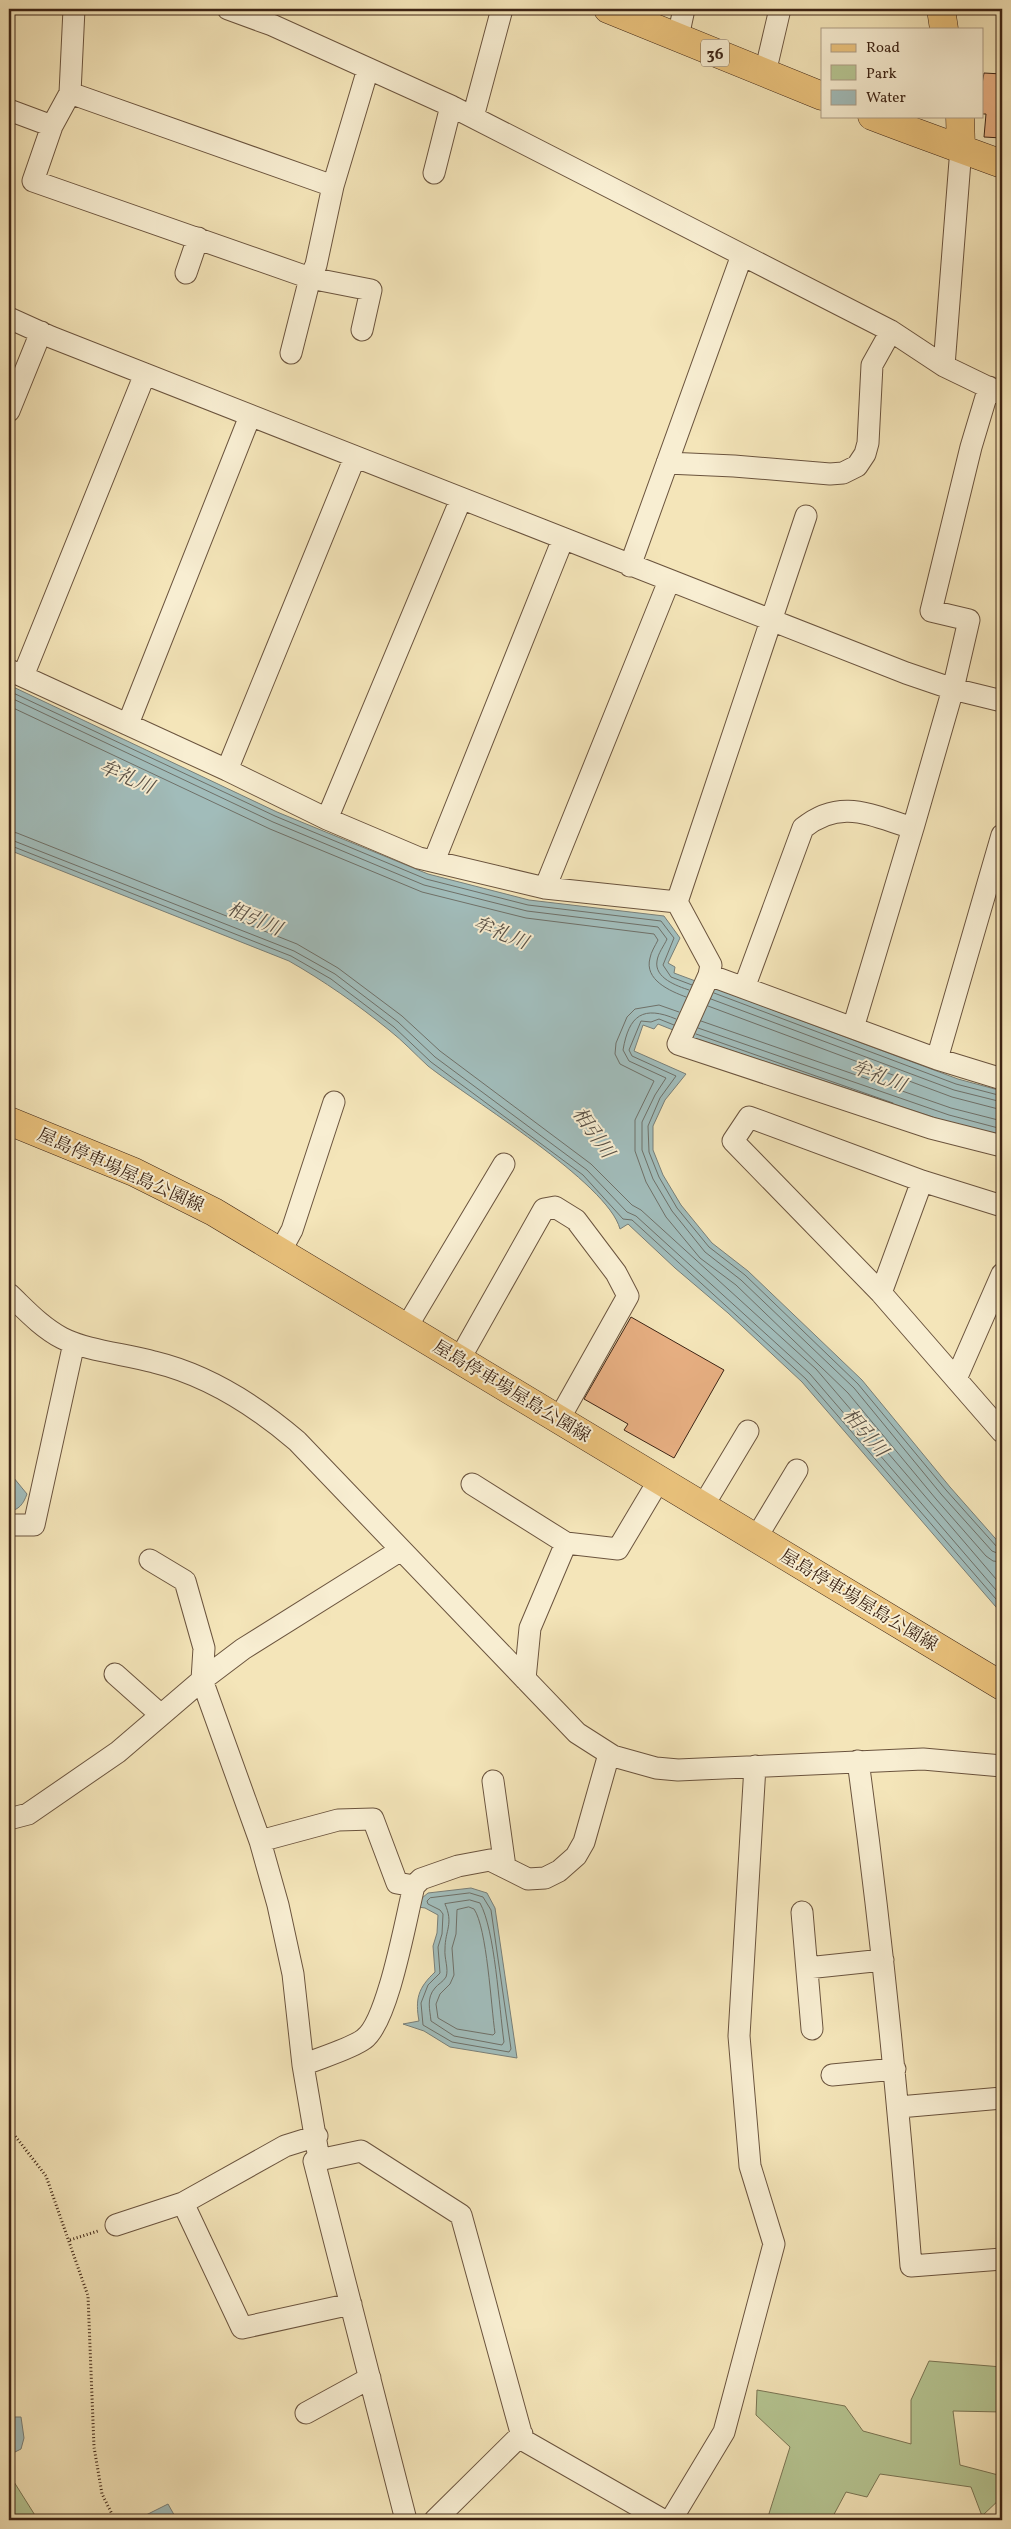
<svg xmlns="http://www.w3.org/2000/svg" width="1011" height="2529" font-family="Vollkorn,'Noto Serif JP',serif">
<rect width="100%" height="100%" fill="#f4e5b9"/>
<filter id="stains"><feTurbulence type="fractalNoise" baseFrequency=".004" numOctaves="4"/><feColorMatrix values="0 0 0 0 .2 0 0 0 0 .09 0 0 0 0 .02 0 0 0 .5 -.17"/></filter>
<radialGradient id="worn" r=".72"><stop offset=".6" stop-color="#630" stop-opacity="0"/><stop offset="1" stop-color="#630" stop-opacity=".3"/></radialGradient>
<path fill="#b6c693" stroke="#7a7554" d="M929,2361L1002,2367V2412L953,2411L960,2465L1002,2476V2497L982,2516L971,2487L880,2474L867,2497L846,2492L831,2520H767L790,2447L756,2415L757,2390L845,2406L863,2431L911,2444V2400Z
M9,2474L38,2520H9Z"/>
<path fill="#a1bcba" stroke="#797f78" d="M9,685L277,812L428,874L529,900L664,916L680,938L668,963L675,967L674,973L958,1079L1002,1091V1140L688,1036L658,1024L654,1029L643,1025L634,1051L686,1074L665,1100L653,1126V1150L663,1175L681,1205L712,1243L748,1271L862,1380L950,1487L1002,1546V1614L802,1382L728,1313L675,1268L628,1224L620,1229C608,1183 470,1099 428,1066C415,1054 403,1041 389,1030C357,1004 324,981 289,961L9,850Z
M9,1472L27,1494C23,1505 19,1509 9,1512Z
M471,1888L487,1893L495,1908L517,2058L450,2047L424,2031L403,2024L419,2021C415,1999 418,1988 435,1972L433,1946L437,1933L438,1915L425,1908L418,1907L422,1898L428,1893Z
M9,2417H21L24,2438L21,2449L9,2455Z
M168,2504L177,2520H136Z"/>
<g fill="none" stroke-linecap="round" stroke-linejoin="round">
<path stroke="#6f7068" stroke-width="1" d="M9,691L275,816L426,879L528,905L661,921L674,938L663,965L671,977L692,985
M9,697L273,822L424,885L527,911L658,927L667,939C664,946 658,953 657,961C654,978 677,986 689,990
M9,706L270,829L422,892L526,918L654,934L658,940C655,946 651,952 650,958C644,980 670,991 686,997
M9,831L17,833L297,944L338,968L402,1016L440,1051L591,1164L632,1205L641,1210L816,1369L1002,1586
M9,839L294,951L335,974L398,1022L435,1057L587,1170L627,1212L636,1216L810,1374L1002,1597
M9,845L291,956L331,979L394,1027L431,1062L583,1175L623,1219L632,1220L806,1379L1002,1606
M714,993L956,1084L1002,1096
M711,999L954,1090L1002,1102
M708,1006L952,1097L1002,1110
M679,1012L659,1005L635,1009L627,1017L616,1043L615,1054L620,1064L654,1081L635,1120V1151L646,1182L666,1217L700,1258L736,1285L848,1393L936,1499L986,1556L993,1561L1002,1562
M676,1019C643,1005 629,1015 623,1050L629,1061L666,1078L655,1095L642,1122V1150L653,1179L672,1211L705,1252L741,1280L854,1388L941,1494L992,1551L1002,1555
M701,1021L951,1108L1002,1121
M674,1025L659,1019L651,1022L641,1021L629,1050L632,1056L676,1076L660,1098L648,1126L649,1152L659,1177L677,1208L709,1247L745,1275L858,1384L946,1490L997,1547L1002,1548
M698,1028L949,1115L1002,1129
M696,1034L893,1103
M470,1893L483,1897L491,1910L511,2049L509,2052L452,2042L423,2025L421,2003L428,1985L440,1973L438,1947L442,1934L443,1914L440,1910L428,1904L427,1901L430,1898Z
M470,1900L480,1903C495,1930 499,2007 504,2042L502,2045L454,2036L431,2021C430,2010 426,1998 435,1988C438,1984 443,1982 446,1977C449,1969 444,1958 445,1949C445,1930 454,1924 445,1904Z
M469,1907L474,1909C487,1928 491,2006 495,2033L493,2035L457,2029L438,2018L436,2004L440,1994L450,1984L454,1975L452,1948L456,1934L457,1910Z"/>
</g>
<path fill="#e7af82" stroke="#3d2415" d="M984,73L1002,74V138L984,137L986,114H982V84Z
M631,1317L724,1370L674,1458L624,1430L628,1424L584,1399Z"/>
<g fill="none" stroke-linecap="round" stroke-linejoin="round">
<defs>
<path id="minor" d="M228,9L272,25L451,106L891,331L944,366L1002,394
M678,37L684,9
M765,73L780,9
M70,93L333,186
M9,110L52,126L33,181L310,278L371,290L362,330
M473,117L502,9
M52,126L70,93L74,9
M434,173L451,106
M186,273L198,238
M9,318L51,337L906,673L953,689L1002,701
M291,353L310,278L316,265L333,186L368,69
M944,366L961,148
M9,411L41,332
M667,463L734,466L830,474L843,473L857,466L865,454L868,443L872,365L891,331
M630,566L742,255
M9,670L227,770L327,819L419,858L545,888L677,902L711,965L709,975L937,1059L1002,1079
M23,676L145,374
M128,724L250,416
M227,770L355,457
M327,819L461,499
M434,861L563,539
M545,888L669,581
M677,902L806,516
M709,975L678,1044L931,1128L1002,1146
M744,988L803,828C841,797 872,816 913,828L953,689L969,620L931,611L971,447L989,387
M853,1028L913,828
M937,1059L1002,835
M1002,1206L922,1181L749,1117L733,1141L881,1293L1002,1432
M280,1252L292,1230L334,1102
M881,1293L922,1181
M9,1294C25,1309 41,1327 62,1338C87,1351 126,1354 154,1362C208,1375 255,1405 297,1441L577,1733L613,1756L656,1768L678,1770L923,1759L1002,1766
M406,1328L504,1164
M459,1360L544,1209L555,1207L576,1220L616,1273L628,1296L559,1419
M956,1379L1002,1274
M472,1484L566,1543
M703,1506L748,1431
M9,1525H34L74,1343
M756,1538L797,1470
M150,1560L185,1581L204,1648L202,1680L260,1841L278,1905L293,1974L303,2065L319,2159
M115,1674L161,1715
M525,1679L530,1628L566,1543L618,1549L659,1480
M858,1761C881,1929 898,2097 911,2266L1002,2259
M493,1781L505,1867
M9,1819L28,1814L118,1752L202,1680L243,1649L401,1550
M260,1841L338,1820L373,1819L397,1883L414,1886
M802,1912L812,2029
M807,1968L883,1960
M303,2065C319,2058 351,2049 364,2039C388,2022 406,1918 414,1886L421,1879L458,1866L490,1860L528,1879L545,1878L559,1871L576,1856L584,1842L609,1754
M832,2075L895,2069
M899,2107L1002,2098
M183,2203L242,2328L351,2304
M116,2225L183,2203L285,2146L317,2136
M306,2413L370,2378
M406,2520L314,2161L361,2151L461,2215L523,2440L663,2520
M435,2520L522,2434
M671,2520L724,2432L774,2244L750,2166L739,2036L755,1766"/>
<path id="major" d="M608,9L822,96
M941,9L944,29
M872,116C916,133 959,148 1002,164
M960,116L961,148
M9,1121L134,1172L214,1212L1002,1686"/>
</defs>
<use href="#minor" stroke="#6b543e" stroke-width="23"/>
<use href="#major" stroke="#3d2415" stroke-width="29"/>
<path stroke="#3d2415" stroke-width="3" stroke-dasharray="1 2.5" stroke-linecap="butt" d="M9,2128L46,2176L88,2296L94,2447L102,2494L115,2520
M70,2240L98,2231"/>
<use href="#minor" stroke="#f8eed2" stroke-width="21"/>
<use href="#major" stroke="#eac27c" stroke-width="28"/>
</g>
<g text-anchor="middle" stroke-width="4" stroke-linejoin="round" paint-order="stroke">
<rect fill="#f8eed2" stroke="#75614e" stroke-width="1" x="701" y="39.5" width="28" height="27" rx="4"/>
<g font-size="16" font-weight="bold" fill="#3d2415">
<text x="715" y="59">36</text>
</g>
<g font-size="18" fill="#3d2415" stroke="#f8eed2">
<text transform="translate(121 1170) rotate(24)" y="6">屋島停車場屋島公園線</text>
<text transform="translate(512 1391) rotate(31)" y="6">屋島停車場屋島公園線</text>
<text transform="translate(859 1600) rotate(31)" y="6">屋島停車場屋島公園線</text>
</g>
<g font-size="19" font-style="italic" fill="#5b5247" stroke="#f8eed2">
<text transform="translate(127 776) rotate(23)" y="7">牟礼川</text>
<text transform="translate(255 918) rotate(23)" y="7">相引川</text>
<text transform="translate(501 932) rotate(22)" y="7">牟礼川</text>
<text transform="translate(879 1075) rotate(21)" y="7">牟礼川</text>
<text transform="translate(594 1132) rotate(55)" y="7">相引川</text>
<text transform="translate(866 1432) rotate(49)" y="7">相引川</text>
</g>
</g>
<rect width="1011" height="2529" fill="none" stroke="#f4e5b9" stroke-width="30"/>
<rect x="10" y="10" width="991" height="2509" fill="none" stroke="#3d2415" stroke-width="2.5"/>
<rect x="15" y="15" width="981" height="2499" fill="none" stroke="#3d2415"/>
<rect x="821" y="28" width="162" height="90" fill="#f8eed2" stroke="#ad9d86"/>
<rect x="831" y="44" width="25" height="8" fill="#eac27c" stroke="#ad9d86"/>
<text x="866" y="52" font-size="15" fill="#3d2415">Road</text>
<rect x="831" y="65" width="25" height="15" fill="#b6c693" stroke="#ad9d86"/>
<text x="866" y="78" font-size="15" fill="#3d2415">Park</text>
<rect x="831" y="90" width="25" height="15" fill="#a1bcba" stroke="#ad9d86"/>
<text x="866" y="102" font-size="15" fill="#3d2415">Water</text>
<rect width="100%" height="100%" filter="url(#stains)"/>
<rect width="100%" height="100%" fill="url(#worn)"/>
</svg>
